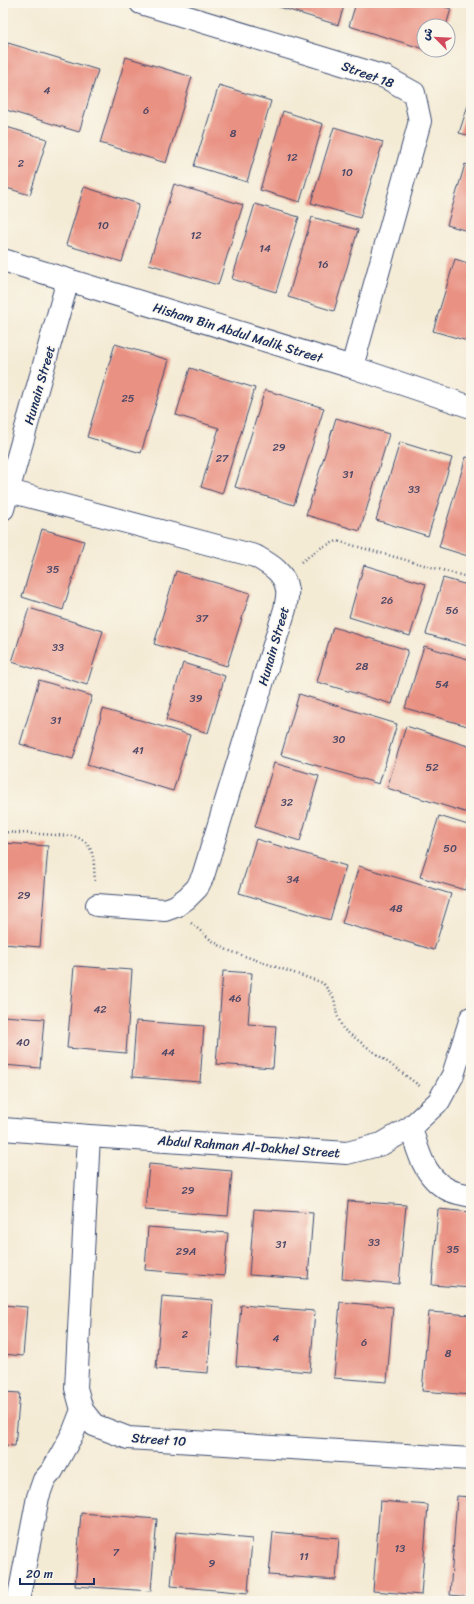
<svg xmlns="http://www.w3.org/2000/svg" width="474" height="1604" font-family="Sriracha,'Playpen Sans Arabic',sans-serif">
<rect width="100%" height="100%" fill="#fbf7ec"/>
<filter id="ink" filterUnits="userSpaceOnUse"><feTurbulence type="fractalNoise" baseFrequency=".025" numOctaves="2"/><feDisplacementMap in="SourceGraphic" scale="8" xChannelSelector="R" yChannelSelector="G"/><feConvolveMatrix kernelMatrix="1 2 1 2 8 2 1 2 1" color-interpolation-filters="sRGB"/></filter>
<filter id="wash" filterUnits="userSpaceOnUse"><feTurbulence type="fractalNoise" baseFrequency=".012" numOctaves="4" result="noise"/><feDisplacementMap in="SourceGraphic" scale="16" xChannelSelector="R" yChannelSelector="G"/><feGaussianBlur stdDeviation="0.9" result="paint"/><feColorMatrix in="noise" values="0 0 0 0 0 0 0 0 0 0 0 0 0 0 0 0 0 1.4 0 .05"/><feComposite in="paint" operator="in"/></filter>
<g filter="url(#wash)">
<rect width="100%" height="100%" fill="#f4ebd5"/>
<g id="blocks">
<path fill="#e99283" d="M266,3H345L338,25Z
M356,3H433L451,9L446,26H424V49L349,26Z
M8,43L98,70L79,132L3,109V61Z
M126,57L192,77L166,163L100,143Z
M219,85L271,101L247,182L194,166Z
M471,96V136L459,133Z
M283,111L323,124L300,202L260,190Z
M3,126L47,139L30,195L3,187Z
M334,127L383,142L360,218L311,203Z
M465,164L471,166V232L447,225Z
M174,184L243,205L218,285L149,264Z
M84,187L139,204L122,262L66,245Z
M255,204L299,217L276,292L232,279Z
M312,217L358,230L334,311L288,297Z
M455,259L471,264V342L433,331Z
M115,344L169,360L141,453L87,437Z
M190,368L255,388L222,494L201,487L219,428L176,415Z
M265,390L324,408L294,505L235,487Z
M336,418L389,434L360,531L306,515Z
M400,442L452,458L428,536L376,520Z
M466,457L471,458V557L439,547Z
M42,529L84,541L63,610L22,597Z
M364,565L426,584L410,636L349,617Z
M176,571L250,593L227,666L154,644Z
M443,578L471,586V647L426,634Z
M29,608L103,631L87,685L12,662Z
M333,627L408,650L392,704L317,682Z
M424,646L471,660V727L405,708Z
M183,663L225,676L208,733L166,720Z
M39,680L92,696L73,759L20,744Z
M299,694L397,724L379,784L281,755Z
M103,709L190,735L173,791L87,765Z
M406,726L471,747V814L387,788Z
M274,763L319,776L300,841L255,827Z
M439,816L471,826V870L465,890L420,877Z
M256,839L346,866L330,920L239,893Z
M3,843L48,846L40,947L3,944Z
M359,866L451,894L434,950L342,923Z
M74,966L132,970L126,1053L67,1048Z
M223,971L252,973L248,1024L276,1026L273,1068L216,1064Z
M3,1016L44,1019L40,1068L3,1065Z
M136,1021L204,1026L200,1082L132,1077Z
M149,1164L232,1171L228,1216L145,1210Z
M348,1201L406,1205L399,1284L342,1279Z
M254,1209L313,1213L308,1279L249,1275Z
M438,1209L471,1212V1288L432,1285Z
M148,1227L228,1233L224,1276L145,1270Z
M162,1296L213,1300L208,1373L156,1369Z
M340,1302L393,1307L387,1382L334,1378Z
M3,1305L27,1307L23,1356L3,1354Z
M241,1305L315,1311L310,1372L236,1366Z
M429,1312L471,1315V1395L422,1391Z
M3,1392L20,1393L15,1446L3,1445Z
M457,1496L471,1497V1597L450,1595Z
M380,1501L428,1505L421,1595L373,1591Z
M81,1513L157,1519L151,1591L75,1586Z
M176,1532L252,1539L248,1593L171,1586Z
M273,1532L339,1538L336,1580L269,1575Z"/>
</g>
</g>
<g filter="url(#ink)">
<use href="#blocks" fill-opacity="0" stroke="#3c4b70" stroke-width="1"/>
<g fill="none" stroke-linecap="round" stroke-linejoin="round">
<defs>
<path id="minor" d="M141,3L385,77L414,93L420,121L352,367
M3,260L352,367L471,407
M9,491L255,556C269,564 285,572 287,590C288,596 286,603 285,609L203,876L197,888L187,898L176,906L165,910L97,905
M3,509L68,280
M411,1127C417,1149 424,1177 447,1189C454,1193 463,1194 471,1196
M3,1129L89,1136L347,1153L382,1144L411,1127L439,1101L453,1075L471,1018
M89,1136L76,1388L82,1410L94,1425L128,1438L471,1459
M18,1601L38,1497L44,1480L52,1471L73,1433L82,1410"/>
</defs>
<use href="#minor" stroke="#3c4b70" stroke-width="24"/>
<path stroke="#3c4b70" stroke-width="2.5" stroke-dasharray="1 3" stroke-linecap="butt" d="M301,562L322,547L337,541L471,578
M3,832L74,836C97,844 93,861 95,882
M191,923L211,940L227,950L323,983L334,998L337,1015L343,1029L421,1087"/>
<use href="#minor" stroke="#fff" stroke-width="22"/>
</g>
</g>
<g text-anchor="middle" stroke-width="3" stroke-linejoin="round" paint-order="stroke">
<g font-size="11" fill="#4e4867">
<text x="47" y="94">4</text>
<text x="146" y="114">6</text>
<text x="233" y="137">8</text>
<text x="292" y="161">12</text>
<text x="21" y="167">2</text>
<text x="347" y="176">10</text>
<text x="103" y="229">10</text>
<text x="196" y="239">12</text>
<text x="265" y="252">14</text>
<text x="323" y="268">16</text>
<text x="128" y="402">25</text>
<text x="279" y="451">29</text>
<text x="222" y="462">27</text>
<text x="348" y="478">31</text>
<text x="414" y="493">33</text>
<text x="53" y="573">35</text>
<text x="387" y="604">26</text>
<text x="452" y="614">56</text>
<text x="202" y="622">37</text>
<text x="58" y="651">33</text>
<text x="362" y="670">28</text>
<text x="442" y="688">54</text>
<text x="196" y="702">39</text>
<text x="56" y="724">31</text>
<text x="339" y="743">30</text>
<text x="138" y="754">41</text>
<text x="432" y="771">52</text>
<text x="287" y="806">32</text>
<text x="450" y="852">50</text>
<text x="293" y="883">34</text>
<text x="24" y="899">29</text>
<text x="396" y="912">48</text>
<text x="235" y="1002">46</text>
<text x="100" y="1013">42</text>
<text x="23" y="1046">40</text>
<text x="168" y="1056">44</text>
<text x="188" y="1194">29</text>
<text x="374" y="1246">33</text>
<text x="281" y="1248">31</text>
<text x="453" y="1253">35</text>
<text x="186" y="1255">29A</text>
<text x="185" y="1338">2</text>
<text x="276" y="1342">4</text>
<text x="364" y="1346">6</text>
<text x="448" y="1357">8</text>
<text x="400" y="1552">13</text>
<text x="116" y="1556">7</text>
<text x="304" y="1560">11</text>
<text x="212" y="1567">9</text>
</g>
<g font-size="13" fill="#1b2f5e" stroke="#fbf7ec">
<text transform="translate(368 74) rotate(20)" y="5">Street 18</text>
<text transform="translate(238 332) rotate(17)" y="5">Hisham Bin Abdul Malik Street</text>
<text transform="translate(39 385) rotate(-74)" y="5">Hunain Street</text>
<text transform="translate(273 646) rotate(-74)" y="5">Hunain Street</text>
<text transform="translate(249 1146) rotate(4)" y="5">Abdul Rahman Al-Dakhel Street</text>
<text transform="translate(159 1439) rotate(4)" y="5">Street 10</text>
</g>
</g>
<rect width="474" height="1604" fill="none" stroke="#fbf7ec" stroke-width="16"/>
<g transform="translate(436 38) rotate(294)"><circle r="19" fill="#fbf7ec" stroke="#a1a7b3"/>
<path d="M0-3L7 15L0 10L-7 15Z" fill="#d1495b"/>
<text y="-6" font-size="11" font-weight="bold" text-anchor="middle" fill="#1b2f5e">ش</text>
</g>
<path d="M20 1578v6h74v-6" fill="none" stroke="#1b2f5e" stroke-width="2"/>
<text x="26" y="1578" font-size="12" fill="#1b2f5e" stroke="#fbf7ec" stroke-width="3" paint-order="stroke">20 m</text>
</svg>
